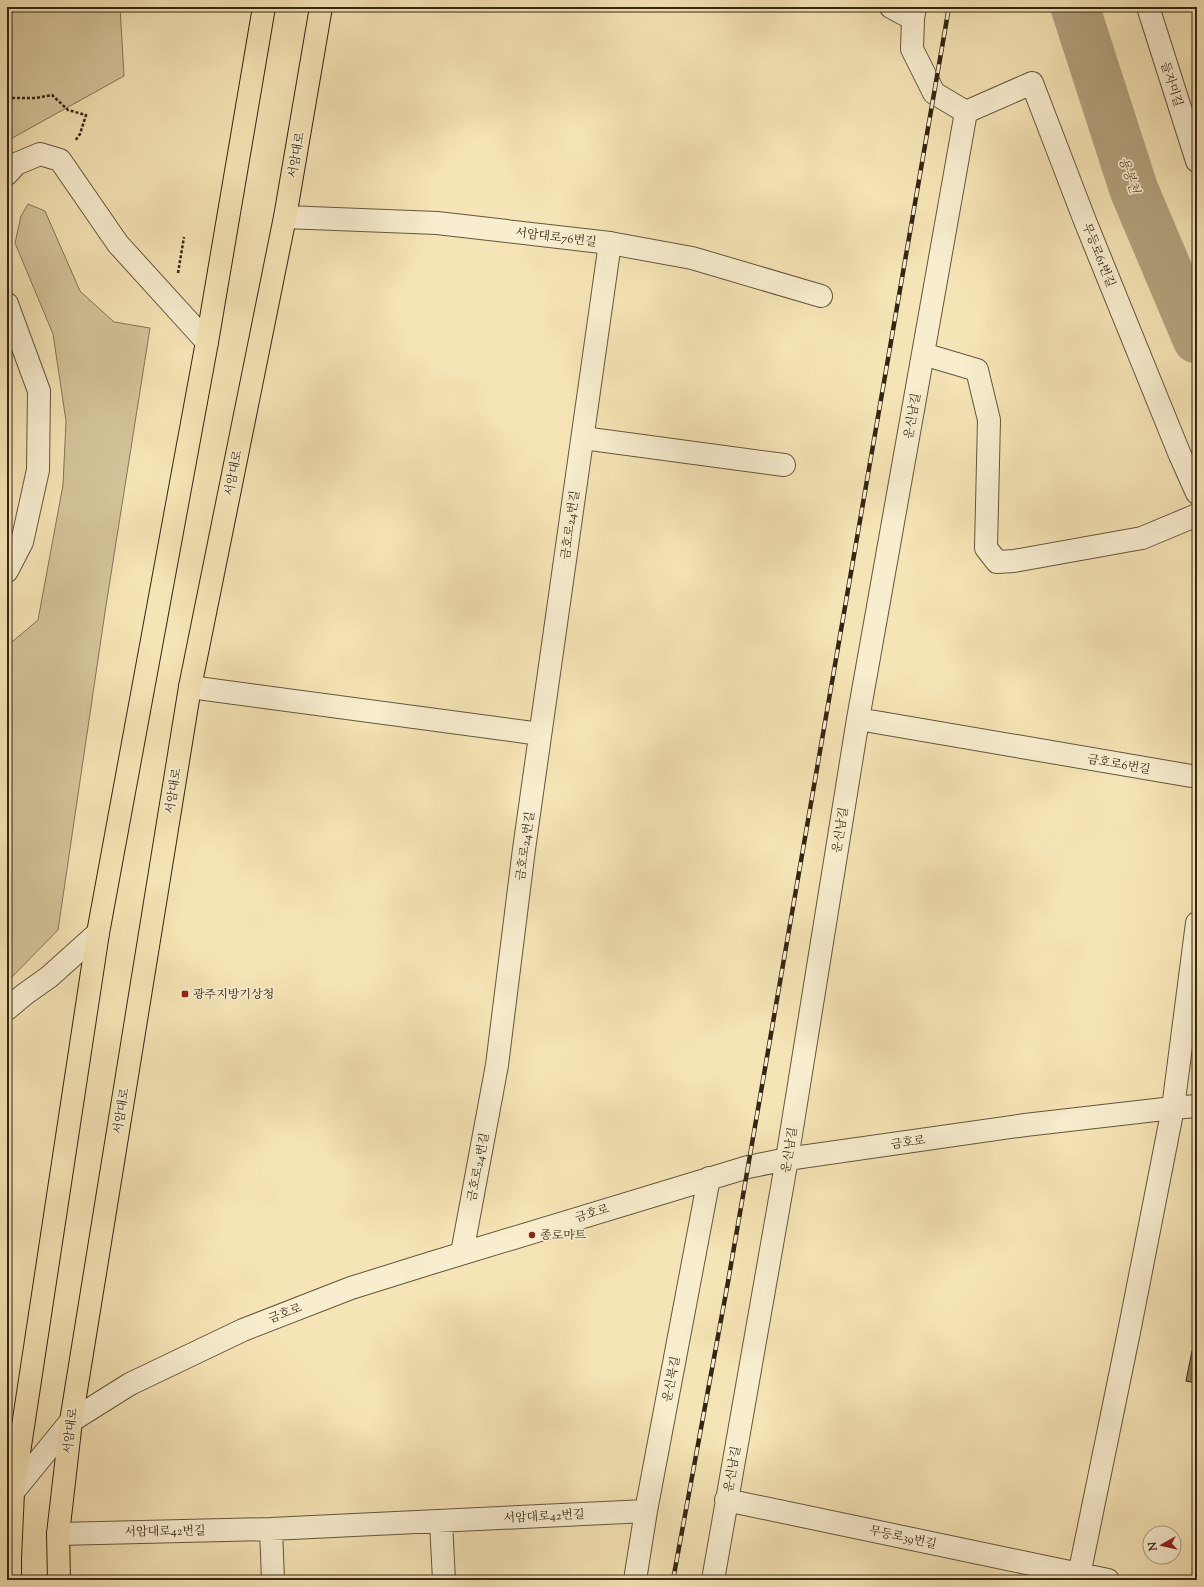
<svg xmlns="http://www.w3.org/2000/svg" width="1204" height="1587" font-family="'Sorts Mill Goudy','Noto Serif KR',serif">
<rect width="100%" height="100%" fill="#f5e4b5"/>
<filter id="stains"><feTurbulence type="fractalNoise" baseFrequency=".005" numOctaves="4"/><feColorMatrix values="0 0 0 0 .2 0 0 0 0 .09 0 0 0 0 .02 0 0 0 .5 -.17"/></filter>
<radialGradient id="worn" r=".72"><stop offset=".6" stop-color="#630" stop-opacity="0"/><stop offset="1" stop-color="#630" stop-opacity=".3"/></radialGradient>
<path fill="#d4c49a" stroke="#847557" d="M7,7H120L124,76L7,141Z
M28,204L45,211L80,291L114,322L150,328L105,612L58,930L7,982V646L38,620L63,485L66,421L53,334L15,243L21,216Z"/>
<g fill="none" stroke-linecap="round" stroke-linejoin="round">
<path stroke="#b3a37e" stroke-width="49" d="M1075,7L1134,190L1197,339"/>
</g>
<path fill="#988968" stroke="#342614" d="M1192,1351H1197V1383L1186,1381Z"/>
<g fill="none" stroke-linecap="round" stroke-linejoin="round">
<defs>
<path id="minor" d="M891,7L913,19
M915,7L913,19L912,49L934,93L966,112
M1148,7L1197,161
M966,112L1032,83L1085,221L1180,455L1197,493
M7,174L16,164L40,154L60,160L118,244L207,342
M285,217L437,223L610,243L692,258L821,296
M7,304L39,391L38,470L22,542L7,571
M923,354L977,370L989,420L986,548L997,562L1014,561L1142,538L1197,515
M583,438L784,465
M190,687L540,734
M858,719L1197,777
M7,1009L25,994L49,977L98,933
M462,1253L497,1065L524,849L610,243
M7,1497L13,1492L71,1421L130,1384L243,1330L351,1288L431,1263L748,1167L787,1159L1025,1125L1173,1108L1197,1106
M726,1500L1108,1580
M441,1522L444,1580
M271,1529L273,1580
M58,1534L271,1529L646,1511
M635,1580L646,1511L709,1178
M713,1580L787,1159L858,719L966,112
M1078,1580L1130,1327L1173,1108L1197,923"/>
<path id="major" d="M10,1580V1558L13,1492L98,933L207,342L264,7
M59,1580L58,1534L71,1421L190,687L285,217L321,7"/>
</defs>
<use href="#minor" stroke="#64563c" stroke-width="24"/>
<use href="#major" stroke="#342614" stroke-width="24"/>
<path stroke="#342614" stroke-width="2.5" stroke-dasharray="3 2" stroke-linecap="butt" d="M7,98H36L52,95L68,110L86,115L80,134L75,141
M178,273L184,237"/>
<use href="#minor" stroke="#f8edcf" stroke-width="22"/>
<use href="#major" stroke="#f5e4b5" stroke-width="22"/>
<defs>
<path id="rail" d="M673,1580L728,1282L949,7"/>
</defs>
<use href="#rail" stroke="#342614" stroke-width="4.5"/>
<use href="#rail" stroke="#f8edcf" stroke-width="3" stroke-dasharray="9" stroke-linecap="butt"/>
</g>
<g fill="#8f2418" stroke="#f8edcf" stroke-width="1.5">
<rect x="181" y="990" width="8" height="8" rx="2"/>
<circle cx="532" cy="1235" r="4"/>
</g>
<g text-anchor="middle" stroke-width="3.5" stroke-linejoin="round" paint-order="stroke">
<g font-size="12" fill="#342614" stroke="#f8edcf">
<text transform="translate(1172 84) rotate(72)" y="4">들자미길</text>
<text transform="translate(296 155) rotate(-80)" y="4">서암대로</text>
<text transform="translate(556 237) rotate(7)" y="4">서암대로76번길</text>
<text transform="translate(1099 255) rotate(68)" y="4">무등로61번길</text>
<text transform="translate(912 416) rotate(-80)" y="4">운신남길</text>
<text transform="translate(233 473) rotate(-79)" y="4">서암대로</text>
<text transform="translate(570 525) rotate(-82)" y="4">금호로24번길</text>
<text transform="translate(1119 764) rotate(10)" y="4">금호로6번길</text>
<text transform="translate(173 791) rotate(-81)" y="4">서암대로</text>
<text transform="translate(840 830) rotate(-81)" y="4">운신남길</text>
<text transform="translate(525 846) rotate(-82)" y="4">금호로24번길</text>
<text transform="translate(121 1111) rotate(-81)" y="4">서암대로</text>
<text transform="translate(908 1142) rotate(-8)" y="4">금호로</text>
<text transform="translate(789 1150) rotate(-81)" y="4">운신남길</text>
<text transform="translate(478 1167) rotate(-79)" y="4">금호로24번길</text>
<text transform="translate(592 1213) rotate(-17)" y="4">금호로</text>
<text transform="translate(285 1313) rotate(-21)" y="4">금호로</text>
<text transform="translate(671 1379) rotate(-79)" y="4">운신북길</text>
<text transform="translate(70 1431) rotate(-83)" y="4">서암대로</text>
<text transform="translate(732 1469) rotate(-80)" y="4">운신남길</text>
<text transform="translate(544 1516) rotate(-3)" y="4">서암대로42번길</text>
<text transform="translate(165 1531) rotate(-1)" y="4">서암대로42번길</text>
<text transform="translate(903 1537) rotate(12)" y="4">무등로39번길</text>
</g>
<g font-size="12" fill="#342614" stroke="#f8edcf" text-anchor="start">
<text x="193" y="998">광주지방기상청</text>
<text x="540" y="1239">종로마트</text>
</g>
<g font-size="13" font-style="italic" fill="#605239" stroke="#f8edcf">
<text transform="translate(1130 175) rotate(71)" y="5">용봉천</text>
</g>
</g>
<rect width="1204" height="1587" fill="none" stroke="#f5e4b5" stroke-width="24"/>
<rect x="8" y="8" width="1188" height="1571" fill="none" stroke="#342614" stroke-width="2"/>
<rect x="12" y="12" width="1180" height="1563" fill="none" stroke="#342614"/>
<g transform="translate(1162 1545) rotate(262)"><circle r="19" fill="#f8edcf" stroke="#aa9d84"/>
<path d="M0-3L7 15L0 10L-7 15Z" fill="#8f2418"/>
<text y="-6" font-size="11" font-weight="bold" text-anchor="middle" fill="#342614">N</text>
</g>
<rect width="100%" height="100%" filter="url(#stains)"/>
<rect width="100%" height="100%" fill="url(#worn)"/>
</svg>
